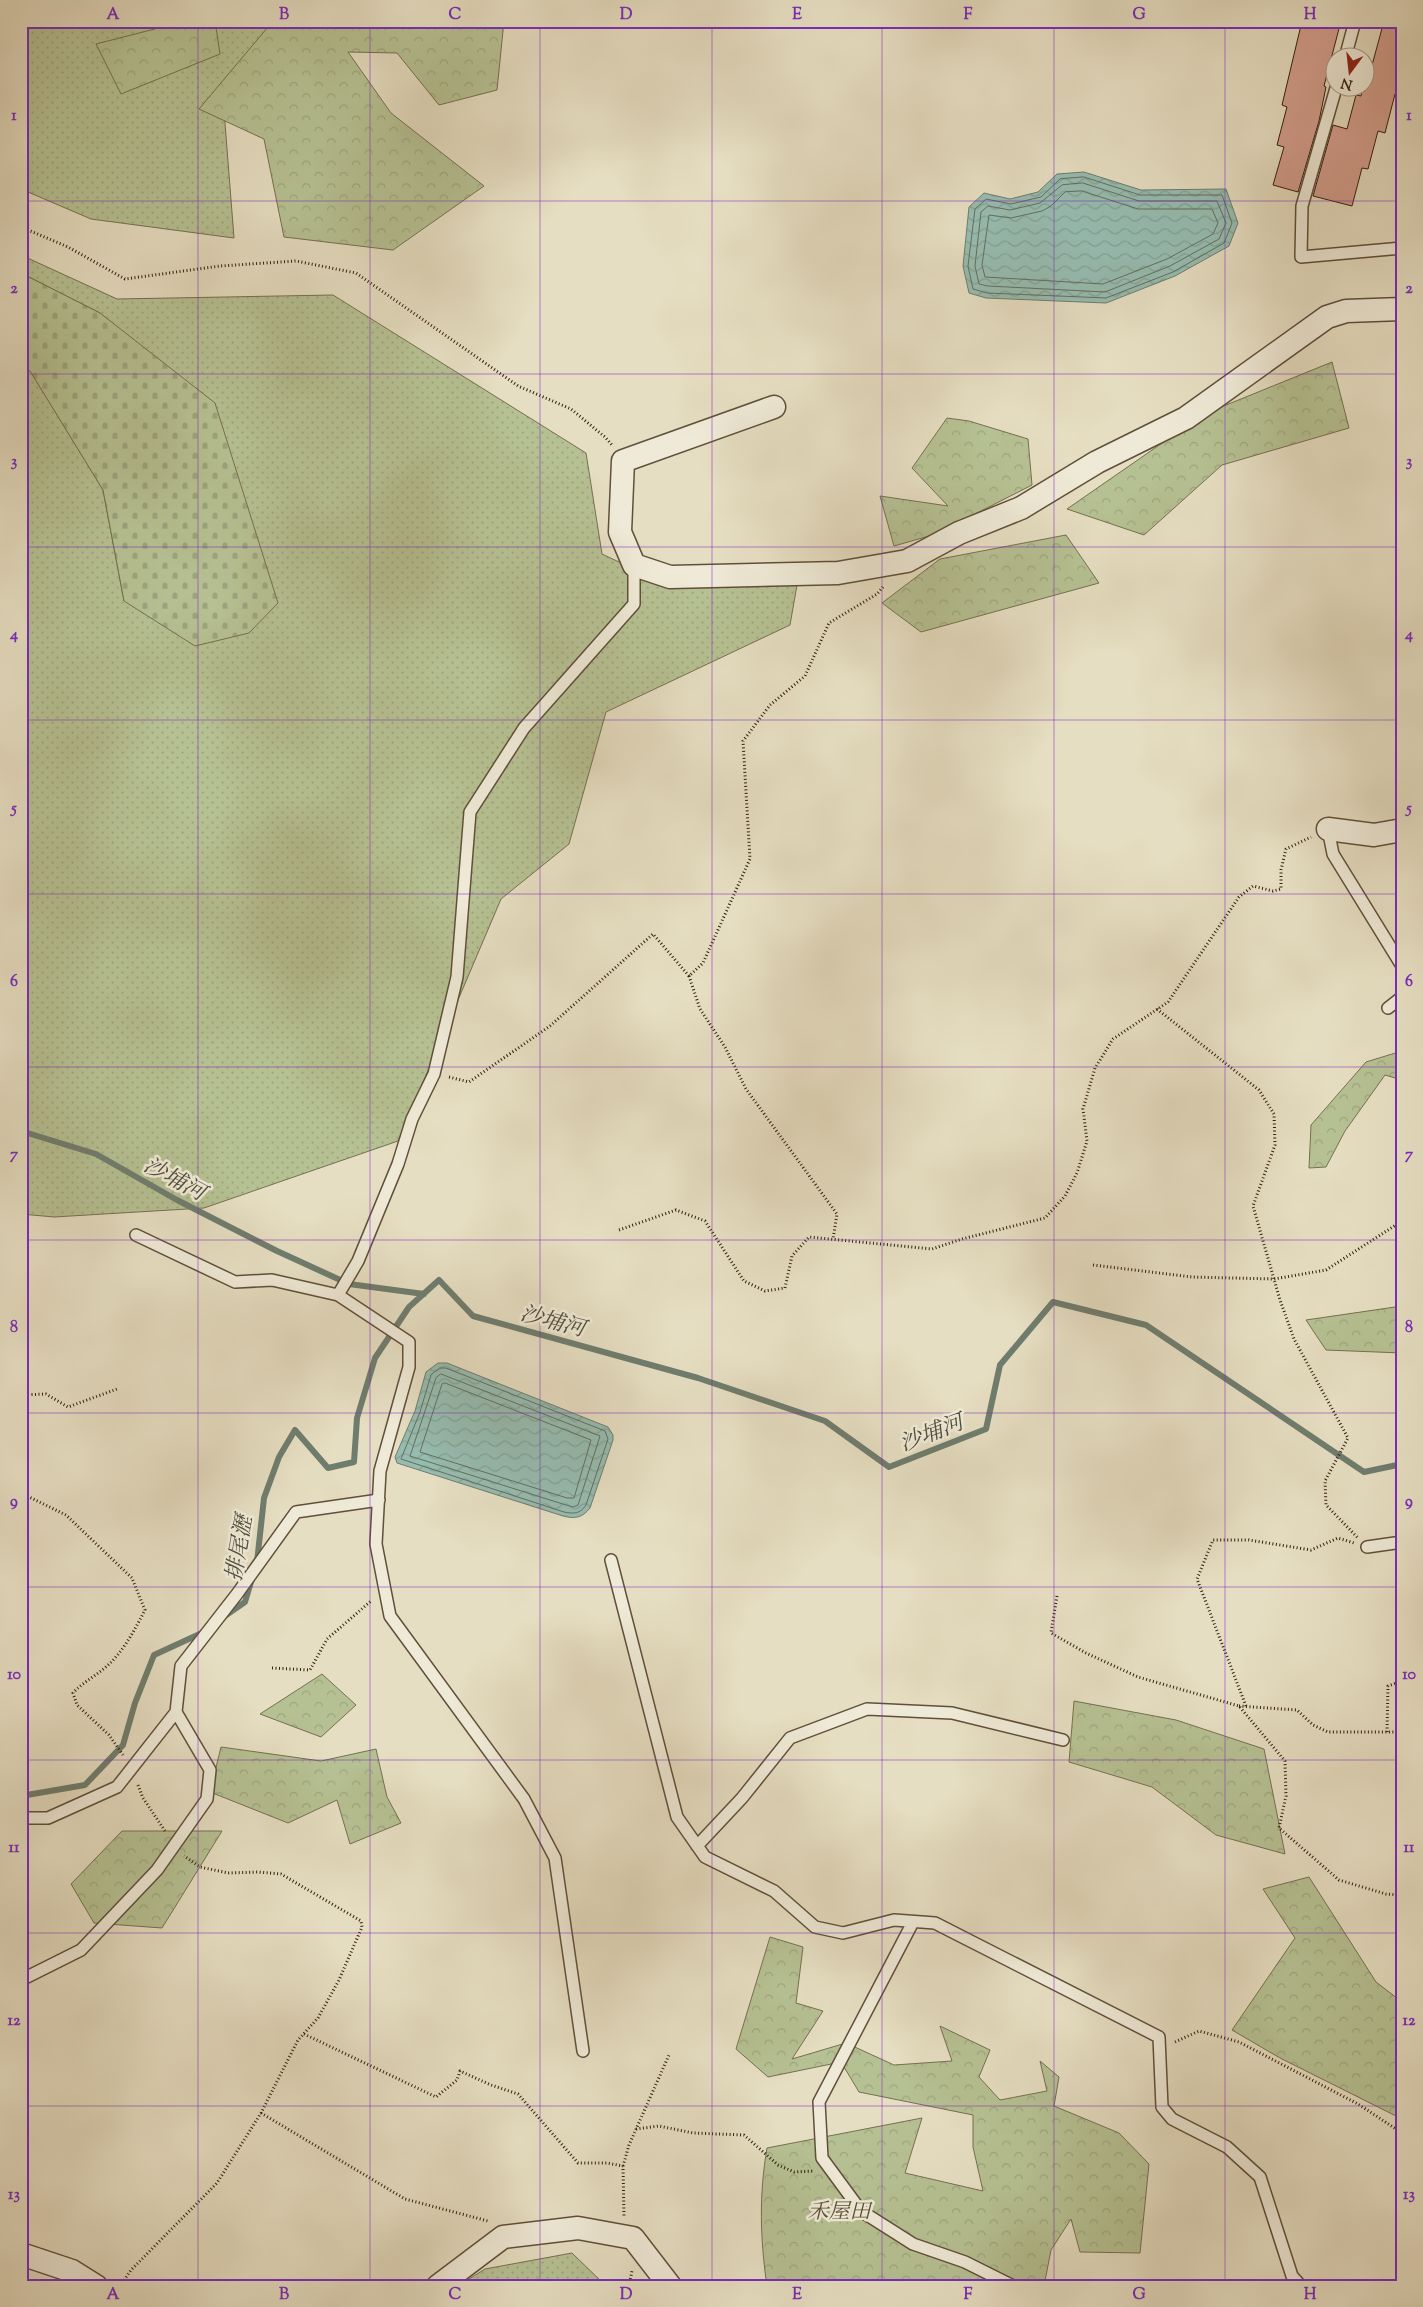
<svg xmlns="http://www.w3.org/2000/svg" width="1423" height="2307" font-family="'Sorts Mill Goudy','Noto Serif TC',serif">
<defs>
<pattern id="grass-dots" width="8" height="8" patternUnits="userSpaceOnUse" patternTransform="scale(1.25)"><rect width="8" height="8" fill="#b6c193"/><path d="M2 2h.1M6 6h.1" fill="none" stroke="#9da57e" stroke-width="1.8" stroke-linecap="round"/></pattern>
<pattern id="forest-crowns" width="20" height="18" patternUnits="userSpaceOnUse" patternTransform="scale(1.25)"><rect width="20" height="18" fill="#b6c193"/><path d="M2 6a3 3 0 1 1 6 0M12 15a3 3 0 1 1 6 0" fill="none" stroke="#9da57e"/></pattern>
<pattern id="cemetery-stones" width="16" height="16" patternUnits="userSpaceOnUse" patternTransform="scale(1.25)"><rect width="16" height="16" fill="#b6c193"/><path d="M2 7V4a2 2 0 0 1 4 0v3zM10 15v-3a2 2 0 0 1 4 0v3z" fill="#9da57e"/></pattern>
<pattern id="water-waves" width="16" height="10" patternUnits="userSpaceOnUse" patternTransform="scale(1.25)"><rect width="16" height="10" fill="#96bcb0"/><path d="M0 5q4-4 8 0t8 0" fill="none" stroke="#82a196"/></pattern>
</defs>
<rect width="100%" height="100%" fill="#e6dec2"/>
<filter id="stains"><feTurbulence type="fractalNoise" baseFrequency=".004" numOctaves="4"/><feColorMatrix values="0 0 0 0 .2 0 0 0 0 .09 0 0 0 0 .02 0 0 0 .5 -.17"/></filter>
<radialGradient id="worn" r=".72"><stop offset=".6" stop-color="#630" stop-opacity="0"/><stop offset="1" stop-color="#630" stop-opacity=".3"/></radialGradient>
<path fill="url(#grass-dots)" stroke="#757050" d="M21,21H272L223,98L234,238L91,219L21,189Z
M21,255L117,299L333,295L586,453L602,554L674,588L797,585L790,625L606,712L569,844L501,899L398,1141L204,1208L54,1217L21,1214V368L30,370L103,490L124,601L100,313L21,273Z
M572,2253L606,2286H458L485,2269Z"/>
<path fill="url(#forest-crowns)" stroke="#757050" d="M186,21H215L220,54L121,94L96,44Z
M273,21H504L497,90L439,105L397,53L348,52L391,113L484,186L393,250L284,237L264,139L199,109Z
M1332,362L1349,428L1222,465L1144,535L1067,509L1204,414Z
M947,418L969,421L1028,439L1032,485L936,534L894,546L880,496L948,506L912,468Z
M1066,535L1099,583L921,632L882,603L940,559Z
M1402,1051V1080L1385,1075L1345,1131L1326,1167L1309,1168L1311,1125L1366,1062Z
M1402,1306V1353L1326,1350L1306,1320Z
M322,1674L356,1705L321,1737L260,1714Z
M1074,1701L1176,1720L1264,1749L1285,1854L1216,1835L1152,1787L1069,1762Z
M221,1747L321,1761L376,1749L387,1797L401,1823L350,1844L337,1800L288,1823L210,1792Z
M122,1831H222L162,1928L94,1923L71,1884Z
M1309,1877L1376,1982L1402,2002V2116L1398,2117L1280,2058L1232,2030L1295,1938L1263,1889Z
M770,1937L803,1947L796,2003L823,2011L792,2059L846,2043L894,2065L952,2061L940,2026L990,2050L979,2077L1000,2100L1047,2091L1040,2061L1059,2077L1054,2106L1119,2133L1149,2164L1140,2253L1080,2252L1071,2219L1051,2250L1044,2286H767C760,2238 759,2195 767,2148L922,2118L905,2173L983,2191L973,2147V2115L859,2092L841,2062L768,2077L736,2049Z"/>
<path fill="url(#cemetery-stones)" stroke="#757050" d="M21,273L100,313L215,403L278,603L249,633L195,646L124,601L103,490L30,371L21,368Z"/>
<path fill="url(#water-waves)" stroke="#6f7d6e" d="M1084,172L1141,190L1226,189L1238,223L1229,246L1175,276L1106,303L986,298L969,293L963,266L969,207L984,193L1010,199L1038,192L1057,174Z
M438,1363H447L608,1427L613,1435V1440L590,1508C582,1518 575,1519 563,1516L397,1463L395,1457L415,1411L426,1372Z"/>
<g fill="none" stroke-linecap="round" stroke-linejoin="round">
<path stroke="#656e5e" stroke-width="1" d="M1084,177L1140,195H1222L1232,223L1224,243L1173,272L1106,298L987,293L973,289L968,266L975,209L986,199L1011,204L1041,197L1060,179Z
M1083,183L1139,201H1217L1226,223L1219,239L1170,266L1105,292L988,286L979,284L975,266L981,212L988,206L1010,210L1040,203L1062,185Z
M1082,191L1138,209H1212L1218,223L1213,234L1167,259L1103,284L985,277L982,265L989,215L1011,218L1042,211L1051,206L1065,192Z
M440,1368H446L605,1431L608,1439L586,1505C580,1514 574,1514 564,1512L401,1459L420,1412L431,1375Z
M441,1374L600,1436L578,1505L573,1507L566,1505L410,1456L436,1378Z
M445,1383L591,1440L574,1498H567L420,1452L442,1384Z"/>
<path stroke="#6f7d6e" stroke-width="6" d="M21,1131L96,1154L177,1200L277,1251L349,1284L424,1294
M257,1562L264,1498L279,1457L295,1430L328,1468L354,1462L357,1418L375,1358L409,1307L439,1280L473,1316L698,1378L825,1421L889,1467L986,1429L1000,1365L1053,1302L1146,1325L1364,1472L1402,1464
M222,1618L245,1602L252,1579
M21,1796L85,1785L123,1745L135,1703L154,1655L204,1632"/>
</g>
<path fill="#d39e8d" stroke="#341f0c" d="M1302,21H1341L1324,86L1326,87L1319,121L1298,192L1273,185L1284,147L1277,145L1287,107L1282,105Z
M1384,21H1402V96L1395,94L1385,133L1378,131L1368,169L1362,168L1352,206L1313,196L1333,125L1347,129L1356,95L1361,96L1362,91H1365Z"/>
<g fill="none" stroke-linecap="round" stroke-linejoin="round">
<defs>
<path id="lane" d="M1345,58L1355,21
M1336,88L1302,206L1301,257L1402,248
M1328,829L1333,854L1402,966
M1388,1008L1402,997
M136,1235L235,1282L272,1280L338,1295L409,1342V1367L380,1471L376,1544L390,1616L524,1799L555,1858L583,2051
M338,1295L358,1261L398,1164L412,1119L434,1074L457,977L470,812L524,728L634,604V565
M1367,1547L1402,1542
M611,1560L677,1817L705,1857L774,1891L815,1927L843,1933L894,1920L935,1923L1159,2037L1162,2107L1172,2119L1227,2147L1260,2177L1292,2276L1301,2286
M21,1818H48L117,1787L176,1712
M697,1846L742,1798L790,1738L867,1709L952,1713L1063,1740
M913,1922L819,2102L822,2158L861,2211L913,2244L965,2262L1013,2286
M21,1980L81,1950L157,1870L207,1799L210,1770L176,1712L181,1666L237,1594L296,1512L379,1500"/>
<path id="street" d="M774,407L623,461L620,532L634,565L670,577L838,573L907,561L959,533L1021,508L1097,462L1186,418L1327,317L1346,311L1402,309
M1328,829L1374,835L1402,830
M21,2254L72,2271L96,2286
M438,2286L503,2237L578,2228L633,2238L670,2286"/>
</defs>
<use href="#lane" stroke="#604f3a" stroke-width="14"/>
<use href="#street" stroke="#604f3a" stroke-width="25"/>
<path stroke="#341f0c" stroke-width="3" stroke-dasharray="1 2.5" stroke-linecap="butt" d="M21,227L68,247L125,279L220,266L296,261L356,273L518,386L571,409L605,437L612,445
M689,976L700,1009L725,1047L746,1089L837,1214L833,1239
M1157,1009L1259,1090L1274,1114L1275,1145L1253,1206L1280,1300L1294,1339L1348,1438L1325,1481L1326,1505L1358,1538
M449,1077L469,1082L550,1026L653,934L689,976L703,963L750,859L743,741L770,705L805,676L829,623L877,594L883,587
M619,1230L676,1210L705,1221L744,1281L765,1291L785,1288L792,1256L809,1237L932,1249L962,1239L1045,1218L1065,1196L1077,1173L1087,1141L1083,1109L1095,1068L1113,1039L1168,1002L1239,897L1253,886L1273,891L1281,889V870L1286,849L1311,837
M1093,1265L1192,1277L1274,1279L1326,1270L1402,1221
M21,1395L46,1394L68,1407L117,1389
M21,1493L66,1515L132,1578L145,1610C135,1629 124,1651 107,1666C96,1676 83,1682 73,1693L77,1705L109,1735L123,1755
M1057,1596L1051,1633L1086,1653L1138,1677L1239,1706L1285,1761L1286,1796L1279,1828L1339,1880L1386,1894L1402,1895
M272,1668L310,1670L327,1639L371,1601
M1239,1706L1297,1710L1313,1725L1328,1732H1402
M1246,1706L1197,1579L1213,1540H1249L1311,1550L1338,1538L1354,1543
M1387,1732L1388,1686L1402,1681
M138,1785L143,1798L165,1831
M304,2034L436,2097L457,2080L460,2071L491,2085L518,2094L578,2163H607L623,2166L624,2216
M1175,2042L1199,2031L1239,2042L1358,2104L1402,2133
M261,2113L405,2199L488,2221
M636,2129L659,2126L693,2133L744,2135L778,2165L794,2172L814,2171
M623,2166L629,2145L669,2055
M120,2286L131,2270L217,2183L261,2113L298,2040L318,2018L339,1980L362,1927L361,1921L281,1874L258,1872L228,1873L200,1867L184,1856
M629,2286L632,2271"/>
<use href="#lane" stroke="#efead7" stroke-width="11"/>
<use href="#street" stroke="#efead7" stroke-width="22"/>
</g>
<path fill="none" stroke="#7b2cbf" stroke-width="1" stroke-opacity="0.55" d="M198,21V2286M370,21V2286M540,21V2286M712,21V2286M882,21V2286M1054,21V2286M1225,21V2286M21,201H1402M21,374H1402M21,547H1402M21,720H1402M21,894H1402M21,1067H1402M21,1240H1402M21,1413H1402M21,1587H1402M21,1760H1402M21,1933H1402M21,2106H1402"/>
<g text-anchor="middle" stroke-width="5" stroke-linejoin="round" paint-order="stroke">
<g font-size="21" font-style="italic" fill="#5b5034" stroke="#efead7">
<text x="839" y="2218">禾屋田</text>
</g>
<g font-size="22" font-style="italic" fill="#514e3d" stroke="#efead7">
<text transform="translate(175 1178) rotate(28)" y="8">沙埔河</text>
<text transform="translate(553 1320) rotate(15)" y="8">沙埔河</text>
<text transform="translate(931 1432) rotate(-21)" y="8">沙埔河</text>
<text transform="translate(238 1548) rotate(-80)" y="8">排尾瀝</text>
</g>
</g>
<rect width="1423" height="2307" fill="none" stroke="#e6dec2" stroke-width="55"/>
<g transform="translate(1350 72) rotate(195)"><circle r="24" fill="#efead7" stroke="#a49986"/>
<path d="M0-4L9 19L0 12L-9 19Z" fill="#8f2418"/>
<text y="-8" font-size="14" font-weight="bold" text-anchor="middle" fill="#341f0c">N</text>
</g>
<rect x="28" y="28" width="1368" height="2252" fill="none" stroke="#7b2cbf" stroke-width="2"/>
<g font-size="16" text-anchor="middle" font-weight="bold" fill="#7b2cbf">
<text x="113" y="19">A</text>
<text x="284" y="19">B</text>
<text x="455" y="19">C</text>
<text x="626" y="19">D</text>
<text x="797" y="19">E</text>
<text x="968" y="19">F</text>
<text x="1139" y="19">G</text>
<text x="1310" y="19">H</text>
<text x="14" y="120">1</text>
<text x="1409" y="120">1</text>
<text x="14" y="293">2</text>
<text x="1409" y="293">2</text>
<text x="14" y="466">3</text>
<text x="1409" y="466">3</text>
<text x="14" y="639">4</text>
<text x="1409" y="639">4</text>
<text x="14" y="813">5</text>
<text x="1409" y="813">5</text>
<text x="14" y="986">6</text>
<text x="1409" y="986">6</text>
<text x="14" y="1159">7</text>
<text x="1409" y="1159">7</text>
<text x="14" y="1332">8</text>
<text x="1409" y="1332">8</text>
<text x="14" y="1506">9</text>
<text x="1409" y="1506">9</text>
<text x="14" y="1679">10</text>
<text x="1409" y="1679">10</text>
<text x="14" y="1852">11</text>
<text x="1409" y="1852">11</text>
<text x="14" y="2025">12</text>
<text x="1409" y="2025">12</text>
<text x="14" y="2199">13</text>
<text x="1409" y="2199">13</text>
<text x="113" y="2299">A</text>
<text x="284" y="2299">B</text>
<text x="455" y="2299">C</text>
<text x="626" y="2299">D</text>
<text x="797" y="2299">E</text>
<text x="968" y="2299">F</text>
<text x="1139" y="2299">G</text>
<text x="1310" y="2299">H</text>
</g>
<rect width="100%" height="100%" filter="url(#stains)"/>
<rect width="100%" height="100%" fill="url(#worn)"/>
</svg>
